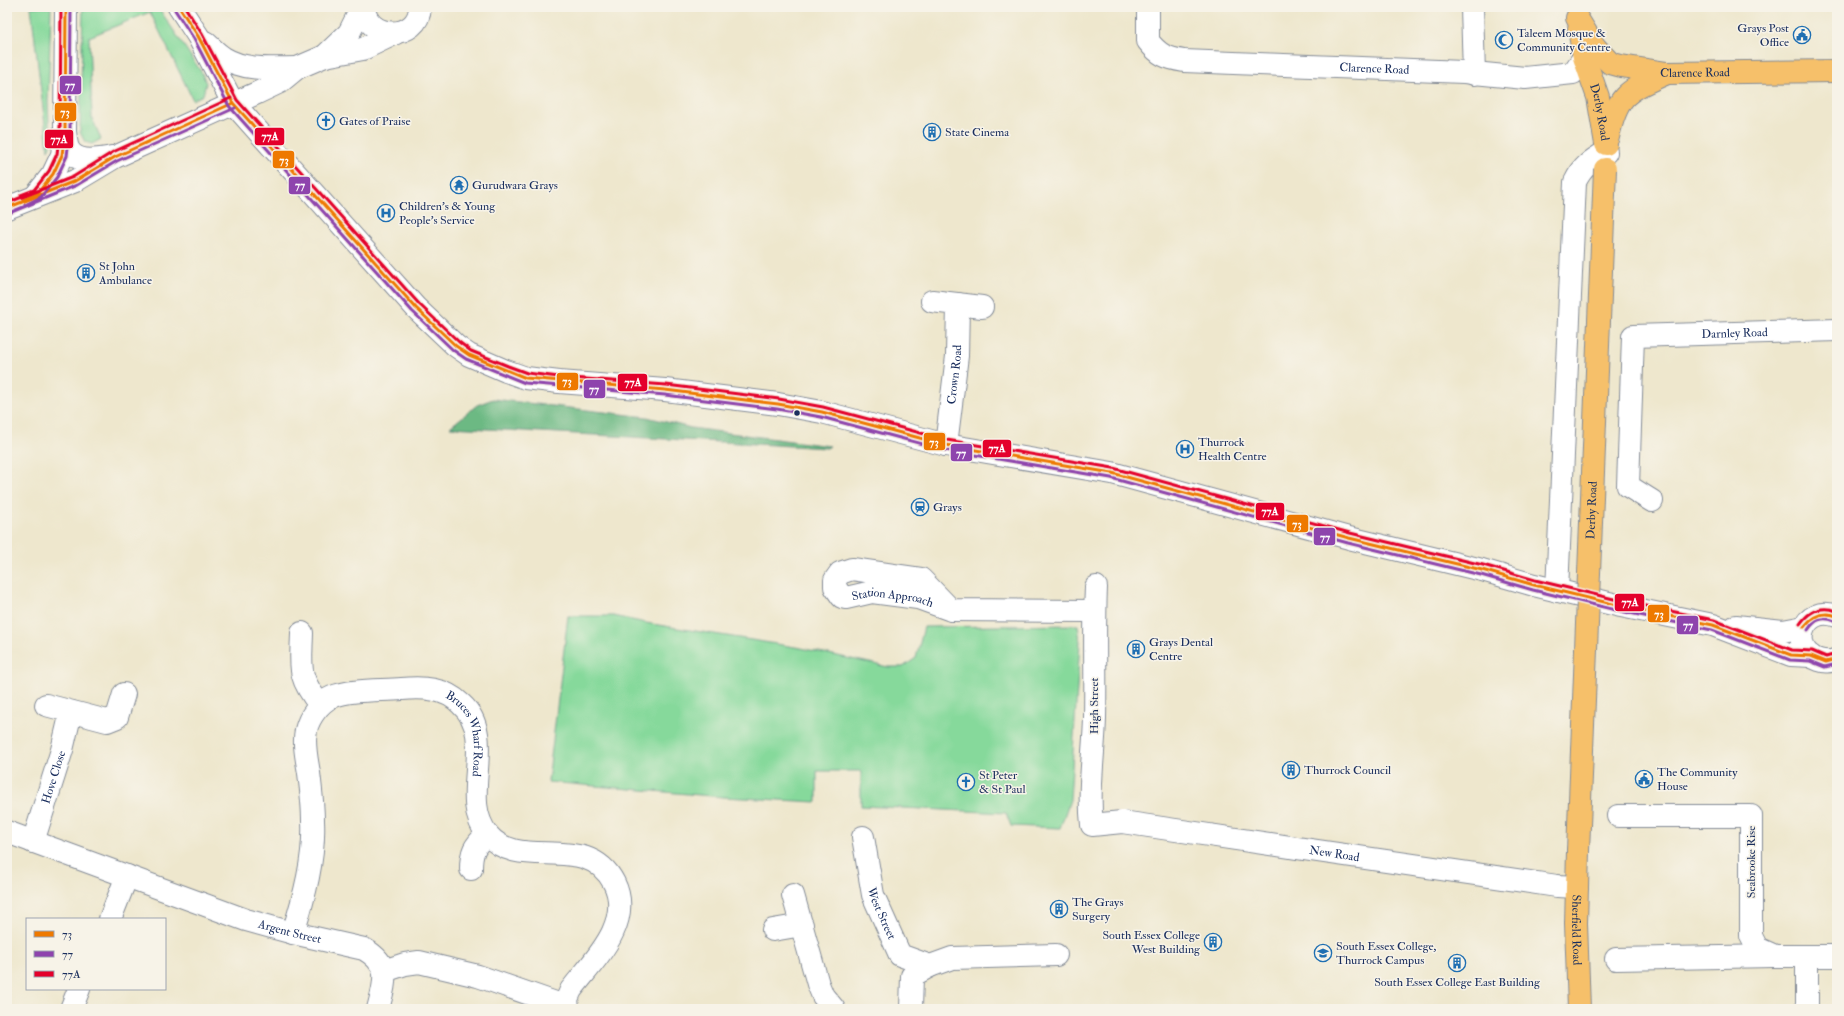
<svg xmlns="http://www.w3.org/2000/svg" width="1844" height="1016" font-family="'IM FELL Double Pica',serif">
<rect width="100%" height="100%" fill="#f7f3e8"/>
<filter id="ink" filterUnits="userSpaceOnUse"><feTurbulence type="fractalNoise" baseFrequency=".025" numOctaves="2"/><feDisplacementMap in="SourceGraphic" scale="8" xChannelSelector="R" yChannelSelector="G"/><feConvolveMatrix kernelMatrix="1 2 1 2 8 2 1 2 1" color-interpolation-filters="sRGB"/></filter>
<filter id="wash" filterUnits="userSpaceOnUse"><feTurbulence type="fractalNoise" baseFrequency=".012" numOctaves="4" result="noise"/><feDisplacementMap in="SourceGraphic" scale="16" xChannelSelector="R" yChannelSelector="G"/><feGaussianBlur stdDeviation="0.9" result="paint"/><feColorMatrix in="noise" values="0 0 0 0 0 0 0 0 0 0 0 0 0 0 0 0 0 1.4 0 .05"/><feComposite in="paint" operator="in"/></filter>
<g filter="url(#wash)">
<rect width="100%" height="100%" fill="#eee7cd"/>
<path fill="#86d99b" stroke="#50847c" d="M31,7H51L48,102L50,146L48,150Z
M83,7H158L202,73L206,83L203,95L193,100L150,12L89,37L92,118L101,139L92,144L85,142L80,132Z
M568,616H613L646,623L801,648L888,667H903L916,658L924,627L1078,625L1080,641L1070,800L1060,828L1011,826L1006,813L861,806V771H817V802L723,797L548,782Z"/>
<path fill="#6cb983" stroke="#447470" d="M493,399L647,417L691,428L830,446L827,448L450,427L477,405Z"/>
</g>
<g filter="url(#ink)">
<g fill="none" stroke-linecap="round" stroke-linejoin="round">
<defs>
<g id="minor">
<path d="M179,7L198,36L233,103L416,308L456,346L469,355L506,371L526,378L559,382L665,390L778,404L822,412L946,445L1112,473L1349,538L1482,570L1534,585L1621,606L1713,625L1791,655L1811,656"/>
<path d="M364,7C366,41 419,41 420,7"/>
<path id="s1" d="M1148,7V41C1159,55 1166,58 1184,61L1464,72L1525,78L1573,73L1584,57"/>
<path d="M1472,7L1474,74"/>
<path d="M205,42C211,47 217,54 224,58C245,71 273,68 297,68"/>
<path d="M325,56L349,33L362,7"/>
<path d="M65,132C66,137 66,143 68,148C76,165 99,159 113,157"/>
<path d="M37,194L53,174L62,155L65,130L66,7"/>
<path d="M7,208L75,181L115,157L257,93L280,82L297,68L325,56L363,49L394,34"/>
<path d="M932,301L982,307"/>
<path id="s2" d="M946,445L957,356L958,304"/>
<path id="s3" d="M1652,501L1628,486L1633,336L1837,330"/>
<path id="s4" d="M1096,587C1094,631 1096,674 1095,718C1094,754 1088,789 1092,825L1122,822C1267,843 1412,866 1557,886L1577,887"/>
<path d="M1557,591L1575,182C1582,167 1592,160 1606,152"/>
<path id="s5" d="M951,610L921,579L852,569L840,573L835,580V587L842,597L846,598L872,592L918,598L951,610L1095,611"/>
<path d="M1837,616C1803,603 1787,650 1819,660C1825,662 1831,662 1837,659"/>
<path d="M1736,626L1783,631L1804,627"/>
<path d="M302,633C301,668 297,676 320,705"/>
<path d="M46,705L107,721L117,717L124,694"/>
<path d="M1618,816H1751V936L1757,948L1775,956H1837"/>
<path id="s6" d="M7,832L246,920L293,933L364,949C392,965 385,982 378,1009"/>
<path id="s7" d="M863,837L873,895L900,955L930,966"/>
<path id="s8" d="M33,842L62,750L71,712"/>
<path d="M471,869C471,852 474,846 487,834"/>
<path d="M793,895L818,984L823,996L834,1009"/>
<path d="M110,919L127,876"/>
<path d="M773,930L802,925"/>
<path id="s9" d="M293,933C304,898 315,858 313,821C313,805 311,789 309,773C307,760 303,744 306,730C309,717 320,702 332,697C351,689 381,691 402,689C424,687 445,688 461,704C499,738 457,798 488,835C520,873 587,830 614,883C634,923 593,961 571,990L567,999L568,1009"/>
<path d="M1616,959L1774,956"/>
<path d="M384,971L405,964L419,962L478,976L567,1007"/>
<path d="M71,1009L79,989"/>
<path d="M911,1009L912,976L930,966L952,958L1056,955"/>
<path d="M1807,1009V956"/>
</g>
<g id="major">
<path id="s10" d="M1577,18L1595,47L1610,63L1621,66L1667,73L1837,71"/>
<path id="s11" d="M1579,29L1584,57L1598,97L1606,144"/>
<path d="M1608,137C1618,92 1628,91 1667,73"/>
<path id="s12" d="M1578,851L1576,923L1579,1009"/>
</g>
</defs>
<use href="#minor" stroke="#848b96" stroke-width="24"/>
<use href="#major" stroke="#848b96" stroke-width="24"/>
<use href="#minor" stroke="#fff" stroke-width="22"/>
<use href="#major" stroke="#f6c06b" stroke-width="22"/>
<defs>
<g id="major-bridge">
<path id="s13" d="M1578,851L1605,169"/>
</g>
</defs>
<use href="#major-bridge" stroke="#848b96" stroke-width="24" stroke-linecap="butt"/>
<use href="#major-bridge" stroke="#f6c06b" stroke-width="22"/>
<defs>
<path id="bus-1" d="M179,7L198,36L233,103L416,308L456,346L469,355L526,378L665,390L778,404L822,412L946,445L1112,473L1349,538L1482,570L1534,585L1621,606L1713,625L1791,655L1811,656L1826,662L1837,659
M23,200L37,194L53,174L62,155L65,130L66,7
M7,208L75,181L115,157L233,103
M1804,627C1813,615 1823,611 1837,616"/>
<path id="bus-2" d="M175,10L194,39L229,106L412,311L453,350L466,359L525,383L665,395L777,409L821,417L945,450L1111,478L1348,543L1481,575L1533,590L1620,611L1712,630L1790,660L1810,661L1825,667L1837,664
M25,205L41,197L57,177L67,156L70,130L71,7
M9,213L77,185L117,161L235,108
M1808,630C1815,619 1823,616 1835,621"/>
<path id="bus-3" d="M185,7L202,34L237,100L420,305L459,342L471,351L508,366L527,373L559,377L666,385L779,399L823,407L947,440L1113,468L1350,533L1483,565L1535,580L1622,601L1714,620L1792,650L1812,651L1826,657L1836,654
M21,195L34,190L49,171L57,154L60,130L61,7
M7,203L73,177L113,152L231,98
M1800,624C1809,611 1821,605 1837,611"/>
</defs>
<use href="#bus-1" stroke="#f7f3e8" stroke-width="6"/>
<use href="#bus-2" stroke="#f7f3e8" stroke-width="6"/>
<use href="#bus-3" stroke="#f7f3e8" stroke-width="6"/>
<use href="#bus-1" stroke="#ee7900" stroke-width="3"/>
<use href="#bus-2" stroke="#8e44ad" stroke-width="3"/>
<use href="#bus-3" stroke="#e4002b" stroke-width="3"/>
</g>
</g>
<defs>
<symbol id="civic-ring" viewBox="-11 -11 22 22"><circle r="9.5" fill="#f7f3e8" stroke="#1f6fb2" stroke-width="1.5"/><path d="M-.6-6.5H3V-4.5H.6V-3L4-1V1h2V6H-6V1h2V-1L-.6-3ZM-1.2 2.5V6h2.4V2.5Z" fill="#1f6fb2"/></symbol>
<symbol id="mosque-ring" viewBox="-11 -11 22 22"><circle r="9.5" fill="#f7f3e8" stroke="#1f6fb2" stroke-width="1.5"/><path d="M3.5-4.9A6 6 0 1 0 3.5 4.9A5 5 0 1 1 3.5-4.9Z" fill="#1f6fb2"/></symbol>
<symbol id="church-ring" viewBox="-11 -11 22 22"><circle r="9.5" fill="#f7f3e8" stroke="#1f6fb2" stroke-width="1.5"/><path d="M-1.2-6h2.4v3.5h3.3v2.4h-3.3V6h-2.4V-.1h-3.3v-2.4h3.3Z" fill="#1f6fb2"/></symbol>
<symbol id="building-ring" viewBox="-11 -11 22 22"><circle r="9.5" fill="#f7f3e8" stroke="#1f6fb2" stroke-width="1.5"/><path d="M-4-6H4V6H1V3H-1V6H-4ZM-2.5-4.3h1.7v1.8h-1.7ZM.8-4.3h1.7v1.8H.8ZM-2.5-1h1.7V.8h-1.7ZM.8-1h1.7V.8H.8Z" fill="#1f6fb2"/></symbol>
<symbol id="temple-ring" viewBox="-11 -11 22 22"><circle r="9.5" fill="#f7f3e8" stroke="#1f6fb2" stroke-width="1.5"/><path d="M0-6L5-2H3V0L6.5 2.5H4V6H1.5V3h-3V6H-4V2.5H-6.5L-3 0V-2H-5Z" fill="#1f6fb2"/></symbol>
<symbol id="hospital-ring" viewBox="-11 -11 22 22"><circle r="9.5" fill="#f7f3e8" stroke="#1f6fb2" stroke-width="1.5"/><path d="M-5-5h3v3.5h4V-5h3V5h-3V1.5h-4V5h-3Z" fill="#1f6fb2"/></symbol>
<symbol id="station-ring" viewBox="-11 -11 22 22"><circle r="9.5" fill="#f7f3e8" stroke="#1f6fb2" stroke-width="1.5"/><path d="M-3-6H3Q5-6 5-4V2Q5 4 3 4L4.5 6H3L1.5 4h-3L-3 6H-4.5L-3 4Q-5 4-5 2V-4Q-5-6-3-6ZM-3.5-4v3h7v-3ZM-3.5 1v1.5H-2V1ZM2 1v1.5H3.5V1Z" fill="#1f6fb2"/></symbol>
<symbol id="university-ring" viewBox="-11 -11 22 22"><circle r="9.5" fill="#f7f3e8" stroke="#1f6fb2" stroke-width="1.5"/><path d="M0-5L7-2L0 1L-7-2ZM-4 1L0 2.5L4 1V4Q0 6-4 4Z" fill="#1f6fb2"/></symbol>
</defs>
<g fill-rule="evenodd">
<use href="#civic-ring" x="1792" y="25" width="20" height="20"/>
<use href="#mosque-ring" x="1494" y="30" width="20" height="20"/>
<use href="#church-ring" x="316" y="111" width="20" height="20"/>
<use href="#building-ring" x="922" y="122" width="20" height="20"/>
<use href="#temple-ring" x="449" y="175" width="20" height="20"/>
<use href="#hospital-ring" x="376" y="203" width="20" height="20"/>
<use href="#building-ring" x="76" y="263" width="20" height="20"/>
<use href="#hospital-ring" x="1175" y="439" width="20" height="20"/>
<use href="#station-ring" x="910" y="497" width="20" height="20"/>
<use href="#building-ring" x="1126" y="639" width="20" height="20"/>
<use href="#building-ring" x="1281" y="760" width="20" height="20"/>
<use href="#civic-ring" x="1634" y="769" width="20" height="20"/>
<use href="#church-ring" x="956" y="772" width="20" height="20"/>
<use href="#building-ring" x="1049" y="899" width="20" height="20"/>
<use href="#building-ring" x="1203" y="932" width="20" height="20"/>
<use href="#university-ring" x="1313" y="943" width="20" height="20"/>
<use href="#building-ring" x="1447" y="953" width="20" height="20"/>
</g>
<circle fill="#1b2f5e" stroke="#f7f3e8" stroke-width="1.5" cx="797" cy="413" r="3.5"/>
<g text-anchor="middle" stroke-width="3" stroke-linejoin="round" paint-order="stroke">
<g font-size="12" fill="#1b2f5e" stroke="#f7f3e8" text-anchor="start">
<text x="1789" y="32" text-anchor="end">Grays Post<tspan x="1789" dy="14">Office</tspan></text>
<text x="1517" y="37">Taleem Mosque &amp;<tspan x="1517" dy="14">Community Centre</tspan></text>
<text x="339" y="125">Gates of Praise</text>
<text x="945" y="136">State Cinema</text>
<text x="472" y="189">Gurudwara Grays</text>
<text x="399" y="210">Children's &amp; Young<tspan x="399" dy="14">People's Service</tspan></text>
<text x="99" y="270">St John<tspan x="99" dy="14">Ambulance</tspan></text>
<text x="1198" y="446">Thurrock<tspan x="1198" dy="14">Health Centre</tspan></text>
<text x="933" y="511">Grays</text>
<text x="1149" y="646">Grays Dental<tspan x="1149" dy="14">Centre</tspan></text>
<text x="1304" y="774">Thurrock Council</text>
<text x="1657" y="776">The Community<tspan x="1657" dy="14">House</tspan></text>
<text x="979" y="779">St Peter<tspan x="979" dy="14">&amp; St Paul</tspan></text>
<text x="1072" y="906">The Grays<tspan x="1072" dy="14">Surgery</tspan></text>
<text x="1200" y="939" text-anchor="end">South Essex College<tspan x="1200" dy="14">West Building</tspan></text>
<text x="1336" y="950">South Essex College,<tspan x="1336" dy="14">Thurrock Campus</tspan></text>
<text x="1457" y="986" text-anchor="middle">South Essex College East Building</text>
</g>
<g font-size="12" fill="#1b2f5e" stroke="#f7f3e8">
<text dy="4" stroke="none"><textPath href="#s1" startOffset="267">Clarence Road</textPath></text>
<text dy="4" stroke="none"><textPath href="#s10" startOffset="142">Clarence Road</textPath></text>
<text dy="4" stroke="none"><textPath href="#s11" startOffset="86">Derby Road</textPath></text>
<text dy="4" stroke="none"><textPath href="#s3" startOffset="280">Darnley Road</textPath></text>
<text dy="4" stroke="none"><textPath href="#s2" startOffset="71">Crown Road</textPath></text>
<text dy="4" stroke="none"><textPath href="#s13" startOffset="341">Derby Road</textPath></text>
<text dy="4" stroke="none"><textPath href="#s5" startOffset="205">Station Approach</textPath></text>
<text transform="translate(1094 706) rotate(-90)" y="4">High Street</text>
<text dy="4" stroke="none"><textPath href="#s9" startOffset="413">Bruces Wharf Road</textPath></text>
<text dy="4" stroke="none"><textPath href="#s8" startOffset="68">Hove Close</textPath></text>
<text dy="4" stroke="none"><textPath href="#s4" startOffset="483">New Road</textPath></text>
<text transform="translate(1751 862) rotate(-90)" y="4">Seabrooke Rise</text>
<text dy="4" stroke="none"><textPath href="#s7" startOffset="79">West Street</textPath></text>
<text dy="4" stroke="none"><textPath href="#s12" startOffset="79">Sherfield Road</textPath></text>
<text dy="4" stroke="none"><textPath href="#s6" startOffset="300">Argent Street</textPath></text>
</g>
</g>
<g stroke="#f7f3e8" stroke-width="1.5">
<rect x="59" y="75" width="23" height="20" rx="4" fill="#8e44ad"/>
<rect x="54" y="102" width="23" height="20" rx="4" fill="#ee7900"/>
<rect x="254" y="127" width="31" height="19" rx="4" fill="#e4002b"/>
<rect x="44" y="129" width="30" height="20" rx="4" fill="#e4002b"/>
<rect x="272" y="150" width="23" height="19" rx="4" fill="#ee7900"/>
<rect x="288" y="176" width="23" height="19" rx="4" fill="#8e44ad"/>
<rect x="556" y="372" width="23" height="19" rx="4" fill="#ee7900"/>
<rect x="617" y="373" width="31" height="19" rx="4" fill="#e4002b"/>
<rect x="583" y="379" width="23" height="20" rx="4" fill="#8e44ad"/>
<rect x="923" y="432" width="23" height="19" rx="4" fill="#ee7900"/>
<rect x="982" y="439" width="30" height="19" rx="4" fill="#e4002b"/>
<rect x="950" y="443" width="23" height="19" rx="4" fill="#8e44ad"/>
<rect x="1255" y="502" width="30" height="19" rx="4" fill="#e4002b"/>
<rect x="1286" y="514" width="23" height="19" rx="4" fill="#ee7900"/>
<rect x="1313" y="527" width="23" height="19" rx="4" fill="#8e44ad"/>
<rect x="1614" y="593" width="31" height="19" rx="4" fill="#e4002b"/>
<rect x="1647" y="604" width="23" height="19" rx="4" fill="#ee7900"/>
<rect x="1676" y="615" width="23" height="20" rx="4" fill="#8e44ad"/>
</g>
<g font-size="11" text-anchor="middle" font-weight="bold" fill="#fff">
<text x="70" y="89">77</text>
<text x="65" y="116">73</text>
<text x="270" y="140">77A</text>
<text x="59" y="143">77A</text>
<text x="284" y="164">73</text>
<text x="300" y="189">77</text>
<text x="567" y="385">73</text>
<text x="633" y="386">77A</text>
<text x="594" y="393">77</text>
<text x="934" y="446">73</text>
<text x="997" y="452">77A</text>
<text x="961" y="457">77</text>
<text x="1270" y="515">77A</text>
<text x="1297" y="528">73</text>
<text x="1325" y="541">77</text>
<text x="1630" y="606">77A</text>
<text x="1659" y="618">73</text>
<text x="1688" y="629">77</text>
</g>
<rect width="1844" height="1016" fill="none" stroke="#f7f3e8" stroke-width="24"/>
<rect x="26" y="918" width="140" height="72" fill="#f7f3e8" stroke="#9fa5b1"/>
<rect x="34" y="931" width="20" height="6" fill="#ee7900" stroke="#9fa5b1"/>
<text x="62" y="938" font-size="12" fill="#1b2f5e">73</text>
<rect x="34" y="951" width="20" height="6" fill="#8e44ad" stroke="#9fa5b1"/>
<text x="62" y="958" font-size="12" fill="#1b2f5e">77</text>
<rect x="34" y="971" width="20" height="6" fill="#e4002b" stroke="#9fa5b1"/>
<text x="62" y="978" font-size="12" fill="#1b2f5e">77A</text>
</svg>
